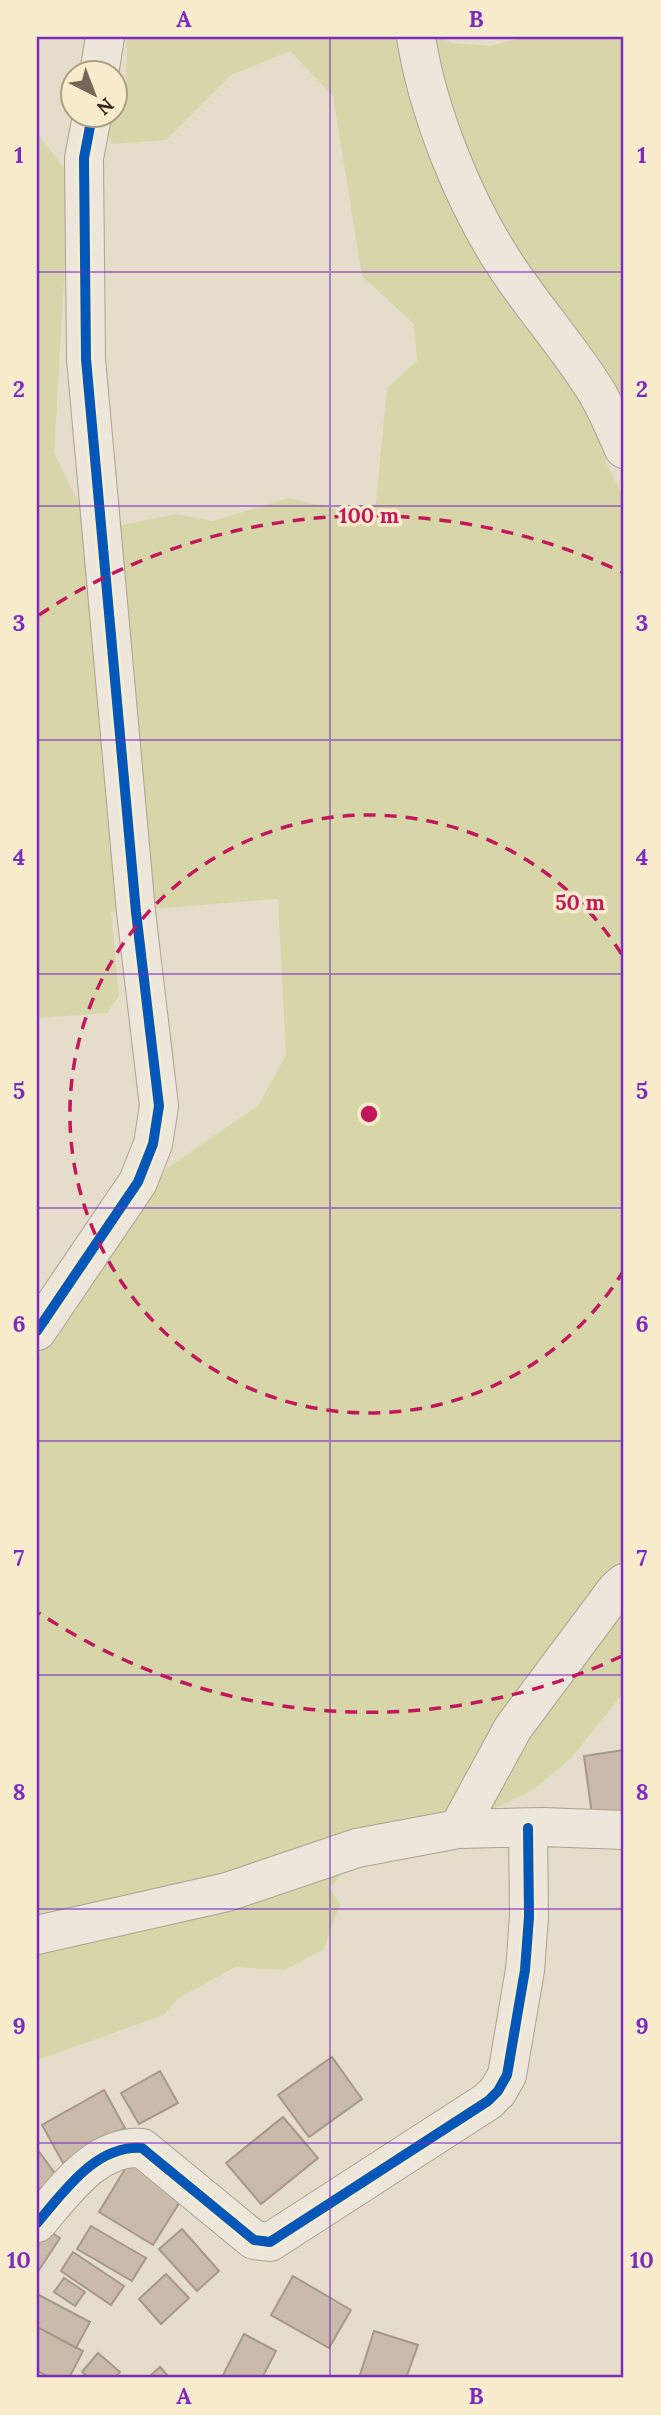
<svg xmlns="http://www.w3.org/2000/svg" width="661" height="2415" font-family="Lora,serif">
<rect width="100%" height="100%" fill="#e5ddc9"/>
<path fill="#d6d6a9" d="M127,37H440L452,43L491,46L524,37H624V434L605,460L624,499V1692L571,1758L533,1790L485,1813L347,1867L330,1888L340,1904L324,1949L285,1970L235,1967L177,1999L164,2015L37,2060V1357L167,1168L258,1106L286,1055L278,899L111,912L119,996L107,1013L37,1018V133L70,176L54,453L82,510L117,526L176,514L213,521L289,498L362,515L376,503L387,388L417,361L414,324L362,276L333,96L290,51L231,75L166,140L111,144L107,126L113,116H116V110L126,91Z"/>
<path fill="#cabaa9" stroke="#a59888" stroke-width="2" d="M624,1750V1817L593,1822L584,1756Z
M332,2057L362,2099L309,2137L278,2095Z
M160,2071L178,2103L139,2124L121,2093Z
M104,2090L125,2128L63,2163L42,2125Z
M283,2117L318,2158L261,2204L226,2163Z
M37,2149L57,2176L37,2191Z
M131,2159L186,2192L153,2245L99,2212Z
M41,2226L60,2238L37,2273V2233Z
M91,2226L146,2258L132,2281L77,2249Z
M182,2229L219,2271L197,2291L159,2249Z
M73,2252L124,2286L111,2305L61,2271Z
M166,2274L189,2298L161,2324L139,2299Z
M293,2276L351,2310L329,2348L271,2315Z
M64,2278L85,2292L75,2306L54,2292Z
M37,2294L90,2322L76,2348L37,2327Z
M37,2327L83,2351L69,2378H51L37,2371Z
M374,2331L418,2345L406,2378H359Z
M244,2334L276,2351L262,2378H230L223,2375Z
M98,2353L120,2372L114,2378H89L82,2372Z
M160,2367L170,2378H148Z"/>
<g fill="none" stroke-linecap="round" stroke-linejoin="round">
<defs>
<path id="minor" d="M416,37C428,113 465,205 508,269C536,311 570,349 596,391C607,409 615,430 624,449
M99,74L105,37
M37,1331L138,1182L153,1144L159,1106L136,912L86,359L84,158L92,116
M458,1829L513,1728L616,1590L624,1583
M37,1935L227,1892L357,1848L458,1829L542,1827L624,1830
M37,2223C64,2192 95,2145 142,2148L254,2240L270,2242L488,2101L498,2091L507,2075L525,1970L529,1917L528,1828"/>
</defs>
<use href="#minor" stroke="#aaa193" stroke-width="40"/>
<use href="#minor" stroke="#ede7db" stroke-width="38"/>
<defs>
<path id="cycleway" d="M37,1331L138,1182L153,1144L159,1106L136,912L86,359L84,158L92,116
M37,2223C64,2192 95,2145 142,2148L254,2240L270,2242L488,2101L498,2091L507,2075L525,1970L529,1917L528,1828"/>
</defs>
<use href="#cycleway" stroke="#f9eccc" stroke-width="15"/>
<use href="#cycleway" stroke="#0057b8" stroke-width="10"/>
</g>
<path fill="none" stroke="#7b2cbf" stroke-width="2" stroke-opacity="0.55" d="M330,37V2378M37,272H624M37,506H624M37,740H624M37,974H624M37,1208H624M37,1441H624M37,1675H624M37,1909H624M37,2143H624"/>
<g fill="none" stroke="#c2185b" stroke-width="3.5" stroke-dasharray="12 9">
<path d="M624 1270A299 299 0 1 1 624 958"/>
<path d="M622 1656A598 598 0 0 1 39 1613M39 615A598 598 0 0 1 622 572"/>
</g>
<circle cx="369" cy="1114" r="10" fill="#c2185b" stroke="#f9eccc" stroke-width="3.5"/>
<g font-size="21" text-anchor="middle" font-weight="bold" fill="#c2185b" stroke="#f9eccc" stroke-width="7" stroke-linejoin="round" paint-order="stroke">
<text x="369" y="523">100 m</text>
<text x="580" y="910">50 m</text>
</g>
<rect width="661" height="2415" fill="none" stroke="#f9eccc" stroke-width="77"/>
<g transform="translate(94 94) rotate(138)"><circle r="33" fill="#f9eccc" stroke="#ac9e85" stroke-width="2"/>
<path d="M0-5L12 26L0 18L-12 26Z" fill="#756857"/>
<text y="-10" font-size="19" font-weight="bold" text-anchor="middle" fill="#39291a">N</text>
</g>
<rect x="38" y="38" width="584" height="2338" fill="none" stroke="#7b2cbf" stroke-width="2.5"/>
<g font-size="23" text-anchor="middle" font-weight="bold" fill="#7b2cbf">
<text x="184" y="27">A</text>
<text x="476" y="27">B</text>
<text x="19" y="163">1</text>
<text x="642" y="163">1</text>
<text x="19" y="397">2</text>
<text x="642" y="397">2</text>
<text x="19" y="631">3</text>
<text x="642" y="631">3</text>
<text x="19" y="865">4</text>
<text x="642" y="865">4</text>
<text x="19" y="1099">5</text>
<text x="642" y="1099">5</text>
<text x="19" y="1332">6</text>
<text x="642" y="1332">6</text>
<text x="19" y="1566">7</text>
<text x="642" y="1566">7</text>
<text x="19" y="1800">8</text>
<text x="642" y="1800">8</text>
<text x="19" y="2034">9</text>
<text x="642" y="2034">9</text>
<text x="19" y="2268">10</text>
<text x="642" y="2268">10</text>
<text x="184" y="2404">A</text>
<text x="476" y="2404">B</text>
</g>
</svg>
